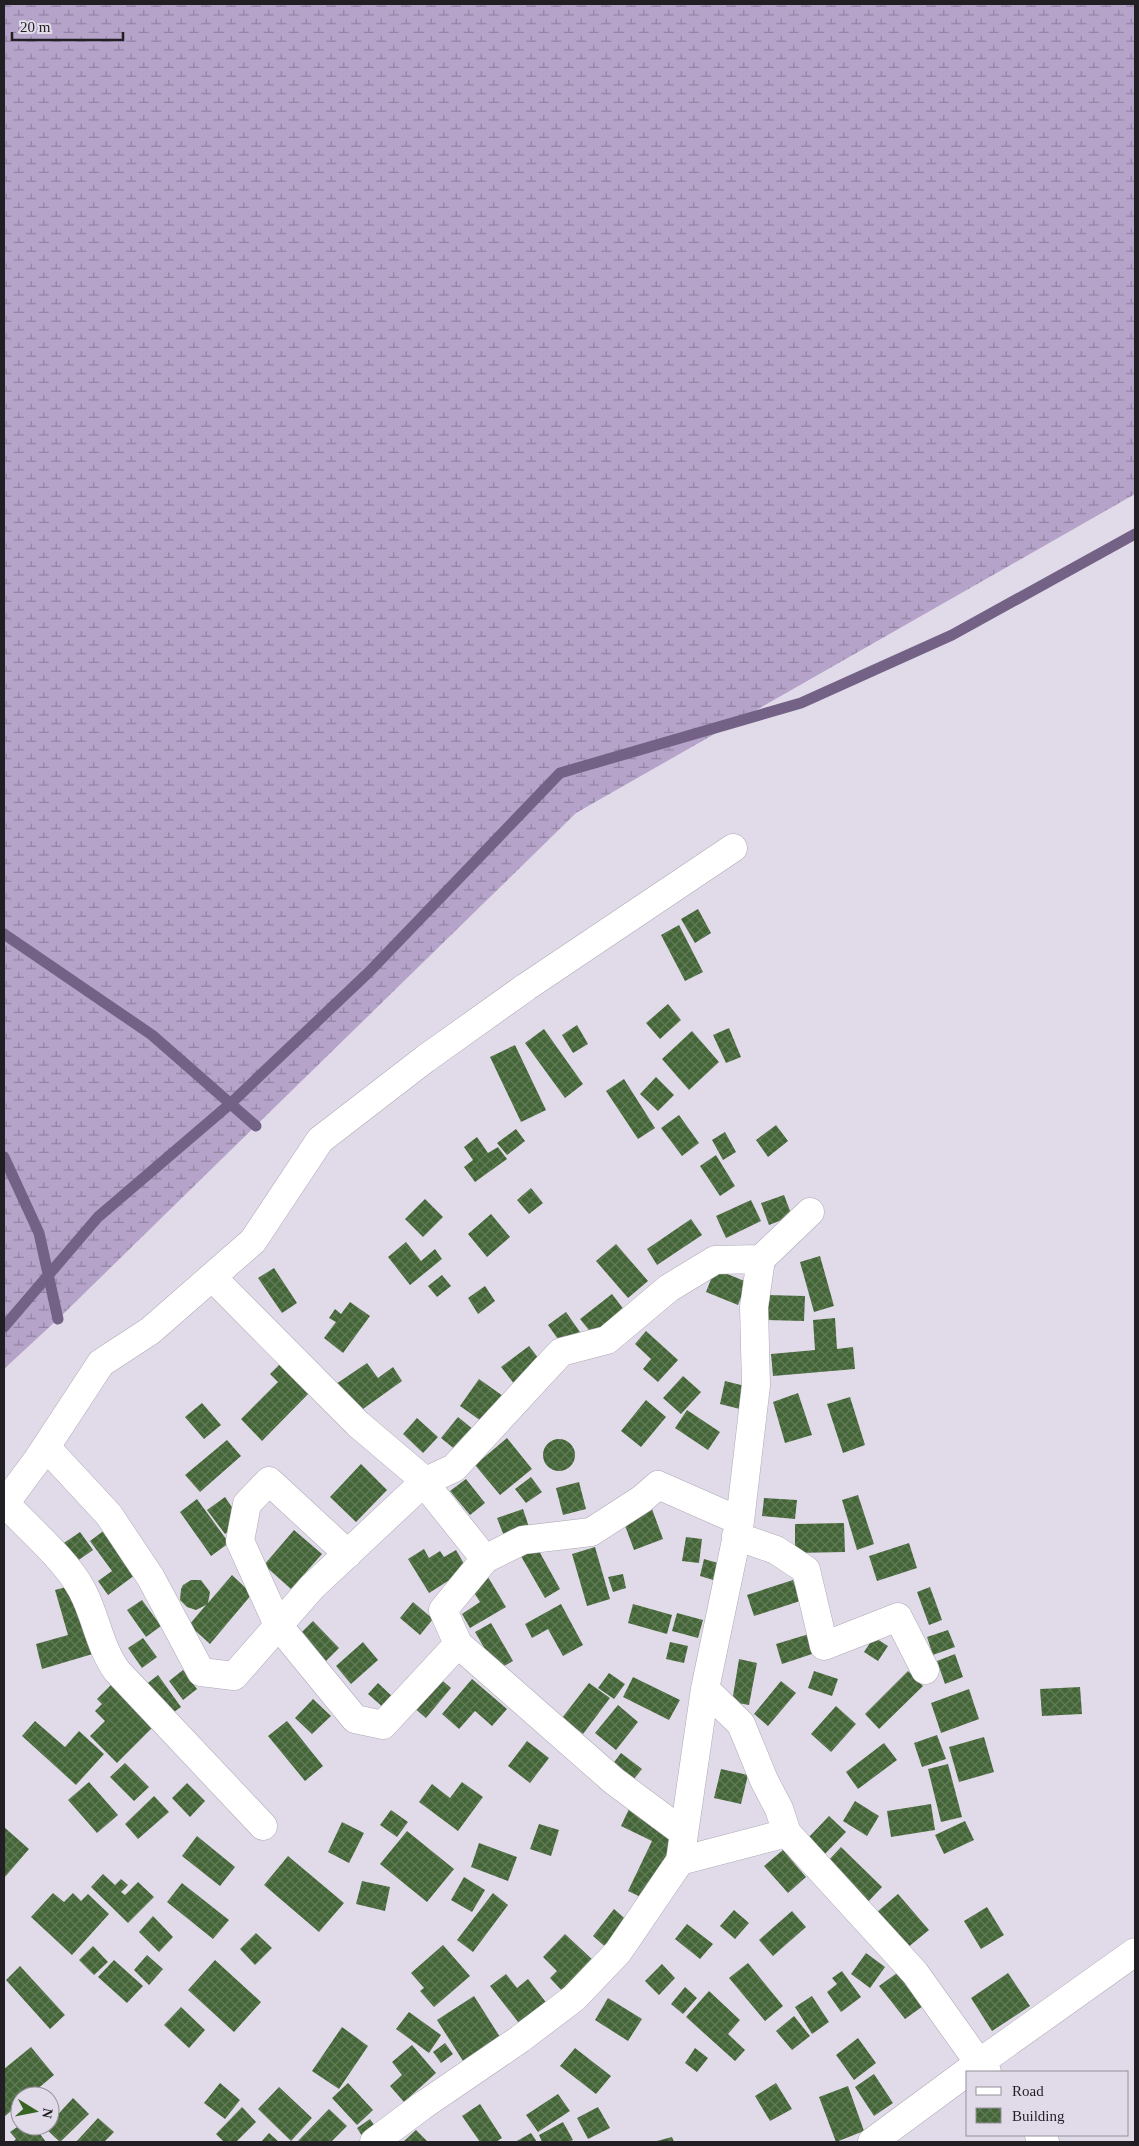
<svg xmlns="http://www.w3.org/2000/svg" width="1139" height="2146" font-family="Georgia,serif">
<defs>
<pattern id="wetland-marsh" width="20" height="14" patternUnits="userSpaceOnUse" patternTransform="scale(1.25)"><rect width="20" height="14" fill="#b5a3c9"/><path d="M1 5h8M5 5V1M11 12h8M15 12V8" fill="none" stroke="#9384a3"/></pattern>
<pattern id="building-cross-hatch" width="8" height="8" patternUnits="userSpaceOnUse" patternTransform="scale(1.25)"><rect width="8" height="8" fill="#446537"/><path d="M0 0l8 8M0 8l8-8" fill="none" stroke="#627b58"/></pattern>
</defs>
<rect width="100%" height="100%" fill="#e1dbe9"/>
<path fill="url(#wetland-marsh)" d="M4,4H1135V494L576,813L58,1319L4,1369Z"/>
<g fill="none" stroke-linecap="round" stroke-linejoin="round">
<path stroke="#736286" stroke-width="11" d="M4,934L152,1035L256,1126
M4,1157L39,1233L58,1319
M4,1327L98,1217L230,1104L369,972L560,773L801,703L952,635L1135,534"/>
</g>
<path fill="url(#building-cross-hatch)" d="M698,909L711,933L695,943L681,919Z
M679,925L703,972L685,981L661,935Z
M668,1004L681,1020L660,1039L646,1023Z
M577,1025L588,1044L573,1053L562,1035Z
M729,1028L741,1057L726,1063L713,1035Z
M544,1029L583,1084L565,1098L525,1043Z
M692,1031L719,1062L689,1090L662,1059Z
M515,1045L546,1110L521,1122L490,1057Z
M656,1077L674,1095L658,1111L640,1094Z
M624,1079L655,1128L638,1139L606,1091Z
M679,1115L699,1143L682,1156L661,1128Z
M776,1125L788,1141L768,1157L756,1140Z
M516,1129L525,1141L507,1155L497,1143Z
M725,1132L736,1152L723,1160L712,1140Z
M477,1137L488,1153L498,1147L507,1159L475,1182L464,1167L473,1160L464,1147Z
M716,1155L735,1186L720,1196L700,1166Z
M531,1188L543,1203L529,1214L517,1200Z
M784,1195L792,1216L769,1225L761,1203Z
M425,1199L443,1217L423,1237L405,1219Z
M751,1200L761,1221L726,1238L716,1216Z
M491,1214L510,1237L487,1257L468,1234Z
M691,1219L702,1235L657,1265L647,1249Z
M406,1242L421,1261L435,1249L442,1259L410,1285L388,1257Z
M616,1244L648,1281L628,1298L596,1261Z
M820,1256L834,1306L814,1312L800,1262Z
M274,1268L297,1303L282,1313L258,1278Z
M715,1269L747,1282L738,1305L706,1292Z
M442,1275L451,1286L437,1297L428,1286Z
M485,1286L495,1301L478,1314L468,1298Z
M612,1294L628,1315L596,1339L580,1319Z
M767,1295L805,1296L804,1321L766,1320Z
M350,1302L370,1316L343,1353L324,1338L336,1322L329,1318L335,1309L341,1314Z
M566,1312L580,1332L562,1345L548,1325Z
M835,1318L837,1349L853,1347L855,1369L773,1376L771,1354L815,1350L813,1320Z
M646,1331L678,1360L658,1382L643,1369L651,1359L635,1344Z
M529,1346L543,1364L515,1385L501,1367Z
M284,1360L313,1389L262,1441L241,1419L278,1382L270,1374Z
M367,1363L378,1378L393,1367L402,1381L356,1414L336,1384Z
M683,1376L701,1392L681,1414L663,1398Z
M479,1379L503,1396L484,1423L460,1406Z
M725,1381L745,1386L740,1409L720,1404Z
M798,1393L812,1435L785,1443L773,1402Z
M850,1397L865,1445L843,1453L827,1404Z
M646,1400L666,1417L641,1447L621,1431Z
M202,1403L221,1425L204,1439L185,1417Z
M687,1410L720,1432L708,1450L675,1428Z
M458,1417L474,1430L457,1451L441,1438Z
M417,1418L438,1437L423,1453L403,1434Z
M507,1438L532,1469L500,1495L475,1465Z
M543 1455a16 16 0 1 1 32 0a16 16 0 1 1-32 0Z
M227,1440L241,1456L200,1492L185,1475Z
M361,1464L387,1490L356,1522L330,1497Z
M531,1477L542,1492L526,1503L515,1489Z
M466,1479L485,1503L470,1515L450,1491Z
M579,1482L586,1509L563,1515L556,1488Z
M858,1495L874,1544L857,1550L842,1500Z
M225,1497L242,1522L225,1534L207,1510Z
M764,1498L797,1500L795,1519L762,1516Z
M197,1499L229,1543L211,1556L180,1512Z
M523,1509L529,1527L504,1536L497,1518Z
M652,1509L663,1539L634,1550L623,1520Z
M844,1523L845,1552L795,1553V1524Z
M106,1529L139,1572L108,1595L98,1581L112,1571L90,1541Z
M294,1530L322,1554L291,1589L264,1565Z
M80,1532L93,1550L73,1564L61,1545Z
M686,1537L702,1539L699,1563L682,1561Z
M534,1542L560,1589L545,1598L518,1551Z
M909,1543L917,1568L877,1581L869,1556Z
M595,1547L610,1599L587,1606L572,1554Z
M424,1549L429,1558L440,1551L444,1557L456,1550L467,1569L429,1593L408,1559Z
M704,1559L725,1565L720,1582L700,1576Z
M623,1574L626,1588L613,1592L608,1577Z
M232,1575L252,1594L210,1644L189,1625L206,1605L196,1610L187,1607L180,1600L181,1589L183,1585L191,1580H201L210,1592L208,1603Z
M488,1577L506,1607L470,1628L462,1614L480,1602L471,1588Z
M793,1580L800,1601L754,1616L747,1595Z
M77,1584L96,1653L42,1669L36,1644L68,1635L55,1590Z
M930,1587L942,1620L929,1625L917,1592Z
M142,1600L161,1626L146,1637L127,1610Z
M413,1602L433,1619L420,1635L400,1618Z
M561,1604L583,1645L563,1656L548,1629L532,1638L525,1624Z
M633,1604L672,1615L667,1634L628,1623Z
M677,1613L703,1620L698,1638L672,1631Z
M313,1621L339,1648L323,1664L296,1638Z
M491,1623L513,1661L497,1670L475,1632Z
M948,1630L955,1647L933,1655L927,1637Z
M809,1634L815,1653L782,1664L776,1644Z
M874,1637L888,1646L878,1661L864,1652Z
M143,1638L157,1657L142,1668L128,1648Z
M363,1642L378,1660L351,1684L336,1666Z
M670,1642L688,1646L684,1663L666,1659Z
M955,1654L963,1677L945,1684L937,1661Z
M739,1659L757,1663L749,1705L732,1702Z
M183,1670L197,1689L183,1700L169,1681Z
M814,1671L838,1679L832,1696L808,1688Z
M908,1671L923,1686L879,1729L865,1714Z
M609,1673L625,1684L614,1699L598,1688Z
M158,1675L181,1707L167,1717L144,1686Z
M438,1677L451,1688L426,1718L413,1707Z
M633,1677L680,1700L669,1720L623,1697Z
M117,1679L159,1721L117,1763L90,1736L105,1721L95,1711L102,1704L97,1699Z
M472,1679L507,1709L492,1726L475,1711L459,1729L442,1714Z
M781,1681L796,1693L768,1726L754,1714Z
M378,1683L395,1699L385,1709L368,1694Z
M589,1683L610,1698L583,1734L562,1718Z
M1080,1687L1082,1714L1042,1716L1040,1689Z
M969,1689L979,1719L941,1733L931,1703Z
M313,1699L331,1716L312,1734L295,1718Z
M618,1705L638,1722L616,1750L595,1733Z
M836,1706L856,1724L831,1752L811,1734Z
M35,1721L65,1747L79,1731L104,1754L76,1785L22,1736Z
M287,1721L323,1766L305,1781L268,1736Z
M937,1735L946,1759L922,1767L914,1743Z
M984,1737L994,1772L959,1782L949,1747Z
M527,1741L549,1758L530,1783L508,1766Z
M884,1743L897,1760L858,1789L846,1772Z
M621,1753L642,1769L630,1784L609,1769Z
M125,1763L149,1787L134,1801L110,1777Z
M948,1764L962,1817L941,1822L928,1769Z
M721,1769L748,1775L741,1804L714,1798Z
M89,1782L118,1815L97,1833L68,1800Z
M462,1782L483,1797L458,1831L419,1802L432,1784L450,1798Z
M187,1783L205,1801L190,1817L172,1798Z
M154,1796L169,1812L138,1839L125,1824Z
M855,1801L879,1816L867,1836L843,1821Z
M931,1804L935,1830L891,1837L887,1811Z
M629,1809L679,1833L647,1900L628,1891L652,1841L621,1826Z
M391,1810L408,1822L397,1837L380,1825Z
M829,1816L846,1832L822,1857L806,1840Z
M965,1821L974,1840L944,1854L935,1835Z
M342,1822L364,1833L349,1863L328,1852Z
M539,1824L559,1830L551,1856L530,1849Z
M4,1827L29,1849L4,1878Z
M407,1831L454,1869L427,1902L380,1864Z
M197,1836L235,1867L220,1886L182,1856Z
M479,1843L517,1857L508,1881L471,1867Z
M841,1847L882,1887L868,1902L827,1862Z
M783,1850L806,1877L788,1893L764,1866Z
M288,1856L344,1903L319,1932L264,1885Z
M103,1874L115,1885L121,1879L128,1885L121,1892L125,1895L138,1882L154,1897L128,1923L91,1887Z
M464,1877L485,1890L472,1912L451,1900Z
M362,1881L390,1887L385,1911L356,1904Z
M182,1883L229,1920L213,1939L167,1902Z
M53,1893L64,1902L73,1893L81,1901L88,1894L109,1914L72,1955L31,1917Z
M493,1893L508,1905L473,1952L457,1940Z
M898,1894L929,1930L907,1948L877,1912Z
M987,1907L1004,1935L981,1949L964,1921Z
M614,1909L631,1924L609,1950L593,1936Z
M734,1910L749,1923L735,1939L720,1926Z
M792,1911L806,1927L773,1956L759,1940Z
M153,1916L173,1937L159,1952L139,1932Z
M687,1924L713,1944L700,1959L675,1939Z
M256,1933L272,1948L255,1965L240,1949Z
M565,1934L595,1962L565,1994L550,1978L557,1971L543,1957Z
M443,1945L470,1976L434,2007L420,1991L424,1988L411,1973Z
M93,1946L108,1962L94,1975L79,1960Z
M866,1953L885,1967L870,1988L851,1974Z
M147,1955L163,1969L149,1985L134,1970Z
M114,1960L143,1986L127,2003L98,1977Z
M215,1960L261,2002L234,2032L188,1990Z
M748,1963L783,2006L765,2021L729,1978Z
M662,1964L675,1978L659,1995L645,1981Z
M20,1966L65,2015L50,2029L6,1980Z
M842,1971L861,1997L841,2012L827,1992L837,1984L832,1978Z
M897,1973L923,2006L905,2019L879,1986Z
M1008,1973L1030,2006L992,2031L971,1998Z
M506,1974L517,1988L528,1979L548,2005L522,2027L490,1986Z
M685,1987L697,1998L683,2014L671,2004Z
M709,1991L740,2020L728,2034L745,2050L735,2061L686,2017Z
M474,1996L500,2037L463,2061L437,2020Z
M812,1996L829,2022L812,2034L795,2007Z
M608,1998L642,2019L628,2041L595,2020Z
M181,2007L205,2030L189,2048L164,2025Z
M409,2012L441,2035L429,2053L396,2029Z
M794,2016L810,2036L792,2050L776,2031Z
M342,2027L368,2046L339,2089L312,2071Z
M858,2038L876,2063L854,2080L836,2055Z
M445,2043L453,2054L441,2063L433,2052Z
M412,2045L436,2073L404,2102L390,2086L402,2075L392,2062Z
M31,2047L54,2075L29,2096H20V2103L4,2117V2069Z
M575,2048L611,2076L596,2094L560,2066Z
M695,2048L708,2058L697,2072L685,2063Z
M874,2074L893,2103L874,2116L855,2087Z
M220,2083L240,2100L225,2119L204,2103Z
M348,2083L373,2110L357,2125L332,2098Z
M776,2083L792,2109L770,2121L755,2096Z
M848,2086L864,2131L836,2142L819,2097Z
M279,2087L312,2118L291,2141L258,2109Z
M558,2094L570,2111L538,2132L526,2115Z
M73,2098L89,2114L60,2142L45,2128L50,2126V2123Z
M480,2104L502,2138L496,2142H480L462,2116Z
M242,2107L256,2122L236,2142H224L216,2134Z
M598,2107L610,2128L588,2139L577,2118Z
M329,2109L347,2126L331,2142H297Z
M98,2118L114,2132L104,2142H76Z
M370,2119L377,2129L364,2139L357,2128Z
M563,2122L573,2140L568,2142H542L539,2135Z
M20,2125L34,2126L46,2142H13L16,2139L10,2132Z
M416,2130L428,2142H403Z
M269,2133L279,2142H261Z
M531,2133L537,2142H515Z
M672,2137L674,2142H653Z"/>
<g fill="none" stroke-linecap="round" stroke-linejoin="round">
<defs>
<path id="street" d="M212,1277L358,1424L417,1474L485,1559L443,1610L458,1644L614,1781L684,1833
M46,1447L109,1515L151,1578L201,1672L234,1676L312,1587L424,1482L454,1468L561,1352L607,1340L669,1288L715,1260L761,1259
M5,1503C28,1528 66,1560 82,1590C96,1616 99,1646 117,1671L263,1826
M4,1505L38,1459L101,1363L150,1331L253,1241L320,1140L425,1059L526,987L733,848
M736,1536L776,1550L806,1570L824,1646L898,1617L925,1670
M348,1554L269,1481L247,1504L240,1541L278,1625L355,1719L383,1725L458,1644
M485,1559L523,1540L591,1532L642,1499L658,1485L740,1521
M705,1689L741,1724L764,1780L779,1809L787,1833
M680,1861L787,1833L915,1973L979,2063L872,2142
M987,2072L979,2063L1135,1952
M1039,2135L1045,2142
M374,2142L422,2106L520,2039L574,1998L618,1952L680,1861L705,1689L740,1521L756,1385L754,1307L761,1259L810,1212"/>
</defs>
<use href="#street" stroke="#aea8b5" stroke-width="29"/>
<use href="#street" stroke="#fff" stroke-width="28"/>
</g>
<rect width="1139" height="2146" fill="none" stroke="#211f23" stroke-width="10"/>
<rect x="966" y="2071" width="162" height="65" fill="#e1dbe9" stroke="#94909a"/>
<rect x="976" y="2087" width="25" height="8" fill="#ffffff" stroke="#94909a"/>
<text x="1012" y="2096" font-size="15" fill="#211f23">Road</text>
<rect x="976" y="2108" width="25" height="15" fill="url(#building-cross-hatch)" stroke="#94909a"/>
<text x="1012" y="2121" font-size="15" fill="#211f23">Building</text>
<g transform="translate(35 2111) rotate(100)"><circle r="24" fill="#e1dbe9" stroke="#94909a"/>
<path d="M0-4L9 19L0 12L-9 19Z" fill="#376423"/>
<text y="-8" font-size="14" font-weight="bold" text-anchor="middle" fill="#211f23">N</text>
</g>
<path d="M12 32v8h111v-8" fill="none" stroke="#211f23" stroke-width="2.5"/>
<text x="20" y="32" font-size="15" fill="#211f23" stroke="#e1dbe9" stroke-width="4" paint-order="stroke">20 m</text>
</svg>
